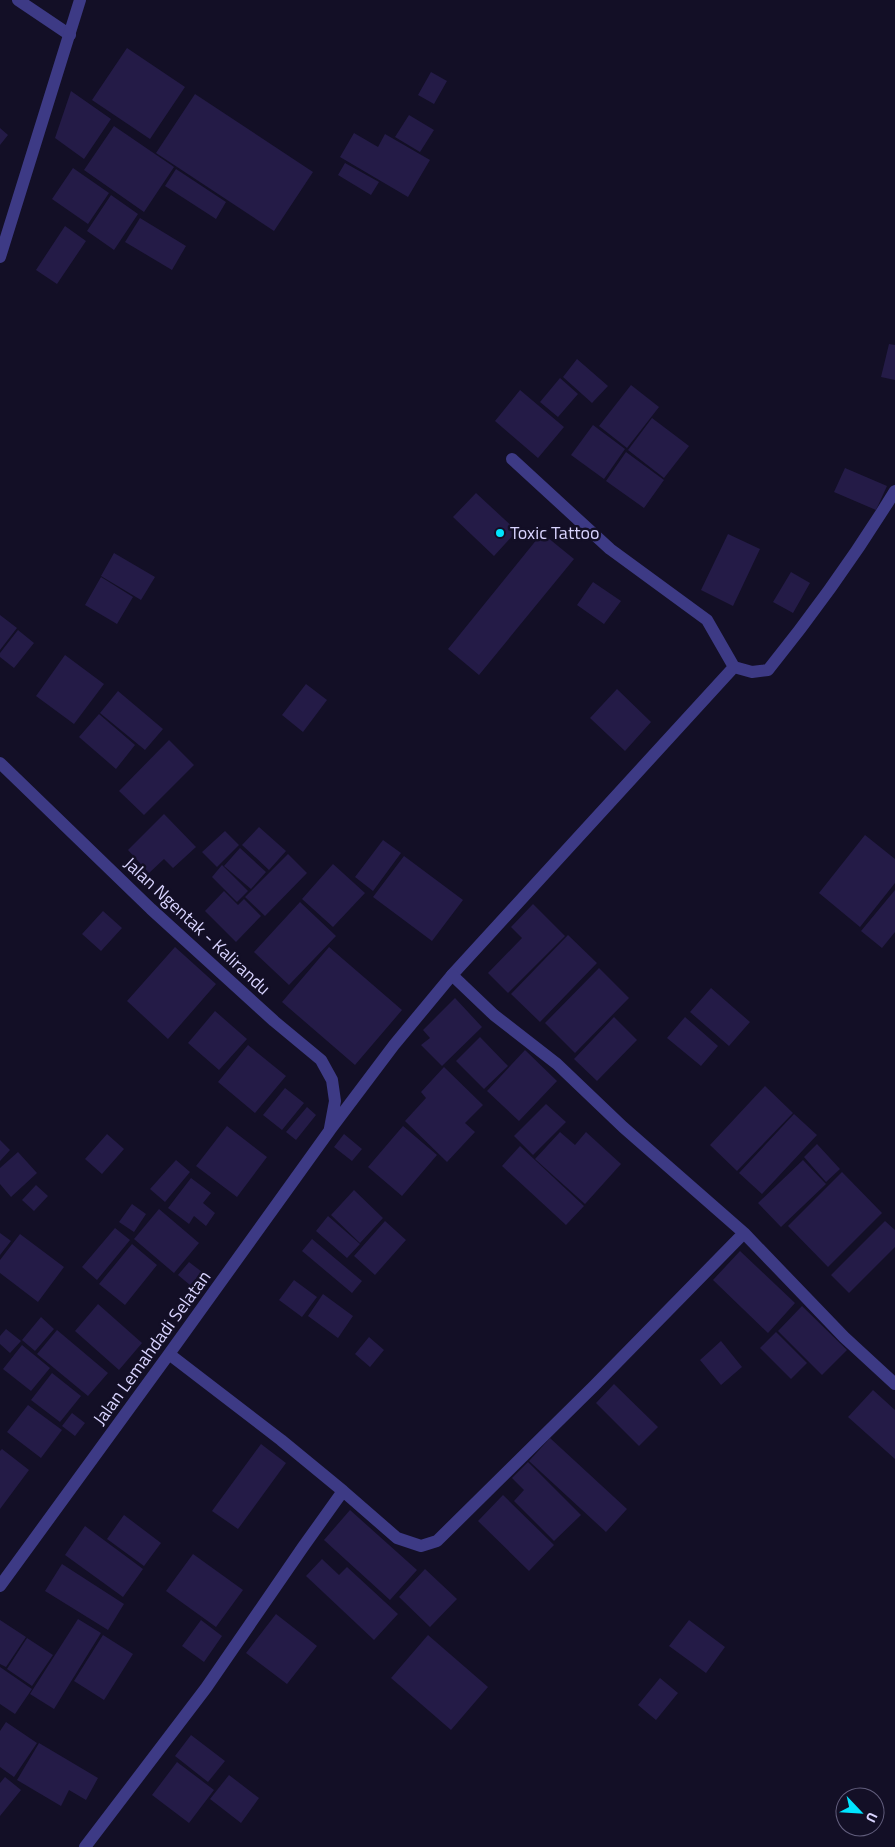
<svg xmlns="http://www.w3.org/2000/svg" width="895" height="1847" font-family="'Titillium Web',sans-serif">
<rect width="100%" height="100%" fill="#130f26"/>
<path fill="#241b47" d="M127,48L185,87L150,139L92,100Z
M431,72L447,81L434,104L418,95Z
M71,91L111,119L84,159L55,138Z
M195,94L313,172L274,231L156,153Z
M409,115L434,130L420,152L395,137Z
M114,126L174,167L144,212L84,170Z
M0,128L8,135L0,145Z
M354,133L378,147L385,134L430,160L408,197L340,157Z
M345,163L379,182L371,195L338,175Z
M73,168L109,193L88,224L52,199Z
M176,169L226,202L216,219L165,186Z
M111,195L138,214L114,250L87,231Z
M140,218L186,246L172,270L125,242Z
M65,226L86,241L57,284L36,270Z
M889,344L895,345V380L881,377Z
M577,359L608,386L592,403L563,377Z
M560,378L578,394L558,417L540,402Z
M631,385L659,407L627,448L599,426Z
M520,390L564,427L538,458L495,421Z
M652,418L689,446L664,478L628,450Z
M593,425L625,449L604,479L571,455Z
M626,452L664,480L644,508L606,481Z
M845,468L887,486L876,510L834,492Z
M476,493L517,531L494,556L453,517Z
M542,533L574,559L479,675L448,649Z
M728,534L760,549L733,606L701,590Z
M114,553L155,577L141,600L101,576Z
M791,572L810,583L793,613L773,602Z
M101,577L133,597L117,624L85,605Z
M593,582L621,601L604,624L577,605Z
M0,615L17,628L0,650Z
M18,630L34,643L14,668L0,657V653Z
M65,655L104,684L74,724L36,696Z
M306,684L327,700L303,732L282,715Z
M617,689L651,722L625,751L590,718Z
M118,691L163,729L145,750L100,713Z
M99,714L135,745L116,769L79,737Z
M169,740L194,765L144,815L119,791Z
M164,814L196,847L173,868L164,859L149,873L128,850Z
M259,827L286,851L269,870L242,845Z
M225,831L239,845L217,867L202,852Z
M865,835L895,859V883L860,927L819,893Z
M383,840L401,853L373,891L355,877Z
M240,848L266,872L251,889L224,866Z
M288,854L307,873L265,916L245,897Z
M404,856L463,900L432,941L373,897Z
M333,864L365,893L333,927L302,899Z
M222,865L248,891L237,902L212,877Z
M895,890V932L882,948L861,931Z
M224,891L238,905L244,899L261,916L236,942L205,911Z
M300,902L336,936L289,985L254,952Z
M533,904L565,936L508,993L488,973L522,938L511,927Z
M103,911L122,928L101,951L82,934Z
M568,935L597,963L540,1022L511,994Z
M175,947L216,984L168,1039L127,1001Z
M329,947L402,1010L355,1065L282,1002Z
M599,968L629,998L575,1053L545,1023Z
M711,988L750,1022L729,1046L690,1012Z
M455,998L482,1027L442,1066L421,1045L430,1038L423,1030Z
M215,1011L247,1039L219,1070L188,1043Z
M614,1017L637,1040L597,1081L574,1059Z
M685,1017L718,1046L701,1066L667,1038Z
M480,1037L508,1066L484,1089L456,1061Z
M248,1045L286,1076L255,1113L218,1082Z
M525,1050L557,1081L519,1121L487,1091Z
M444,1067L483,1105L465,1123L475,1132L447,1162L405,1121L426,1098L421,1092Z
M765,1086L793,1113L737,1171L710,1145Z
M285,1088L304,1103L282,1130L263,1115Z
M546,1104L566,1122L533,1155L514,1136Z
M307,1107L316,1115L296,1140L286,1132Z
M794,1114L817,1135L762,1194L739,1173Z
M227,1126L267,1157L237,1197L196,1166Z
M403,1126L437,1155L402,1196L368,1167Z
M560,1132L575,1145L586,1132L621,1164L585,1204L535,1159Z
M107,1134L124,1149L102,1174L85,1159Z
M344,1134L362,1149L352,1161L334,1147Z
M0,1140L10,1150L0,1161Z
M817,1144L840,1169L826,1182L804,1157Z
M520,1146L584,1206L566,1225L502,1166Z
M18,1152L37,1173L11,1197L0,1184V1168Z
M176,1160L190,1172L165,1202L150,1189Z
M803,1160L826,1184L781,1227L758,1203Z
M842,1172L882,1213L828,1267L788,1226Z
M191,1178L211,1193L203,1203L215,1213L206,1226L194,1216L189,1224L168,1208Z
M36,1185L48,1196L34,1211L22,1200Z
M354,1190L383,1218L360,1243L331,1215Z
M132,1204L146,1214L134,1232L119,1222Z
M159,1209L199,1243L174,1273L134,1239Z
M328,1216L360,1244L347,1258L316,1231Z
M385,1221L406,1240L375,1275L354,1256Z
M885,1221L895,1230V1247L849,1293L831,1275Z
M115,1228L130,1240L97,1280L82,1267Z
M0,1233L11,1241L0,1255Z
M20,1234L64,1267L38,1302L0,1273V1260Z
M312,1239L362,1281L352,1293L302,1251Z
M132,1244L157,1265L125,1305L99,1284Z
M740,1251L795,1303L768,1333L713,1280Z
M189,1262L202,1272L190,1285L178,1275Z
M294,1280L317,1297L302,1317L279,1300Z
M323,1294L353,1316L338,1338L308,1316Z
M98,1304L142,1343L119,1370L75,1331Z
M802,1306L847,1350L822,1375L778,1331Z
M41,1317L54,1329L35,1351L22,1340Z
M6,1329L21,1341L10,1353L0,1344V1336Z
M57,1330L108,1373L88,1396L37,1354Z
M776,1332L807,1363L791,1379L760,1348Z
M369,1337L384,1350L370,1367L355,1354Z
M721,1341L742,1367L721,1385L700,1360Z
M22,1345L50,1368L31,1391L3,1369Z
M52,1373L81,1396L60,1422L31,1400Z
M614,1384L658,1427L639,1446L596,1403Z
M873,1390L895,1410V1459L848,1417Z
M28,1405L62,1430L41,1458L7,1432Z
M72,1413L85,1423L75,1436L62,1426Z
M550,1438L627,1509L606,1532L529,1461Z
M261,1444L286,1463L238,1529L212,1511Z
M2,1449L29,1470L0,1509V1451Z
M528,1462L581,1515L554,1541L514,1501L524,1490L512,1478Z
M503,1495L554,1545L529,1571L478,1521Z
M350,1510L417,1570L390,1600L324,1540Z
M124,1515L161,1543L144,1566L107,1539Z
M85,1526L143,1569L123,1597L65,1555Z
M193,1554L243,1590L216,1627L166,1591Z
M322,1559L339,1575L347,1567L398,1614L374,1640L306,1576Z
M62,1564L124,1604L108,1630L45,1591Z
M425,1569L457,1599L430,1627L399,1597Z
M276,1614L317,1646L287,1684L246,1653Z
M78,1619L101,1633L54,1709L30,1694Z
M0,1620L26,1637L6,1667L0,1664Z
M201,1620L222,1636L204,1662L182,1646Z
M689,1620L725,1647L706,1673L669,1646Z
M103,1635L133,1654L104,1700L74,1681Z
M428,1635L488,1687L451,1730L391,1678Z
M27,1638L53,1655L32,1686L7,1669Z
M0,1667L32,1689L15,1714L0,1704Z
M660,1678L678,1693L656,1720L638,1705Z
M6,1722L37,1743L14,1777L0,1767V1731Z
M191,1735L225,1761L208,1782L175,1756Z
M39,1743L98,1778L86,1800L69,1790L61,1806L17,1780Z
M177,1762L214,1790L189,1823L152,1795Z
M229,1775L259,1798L241,1823L210,1799Z
M5,1777L21,1790L0,1816V1783Z"/>
<g fill="none" stroke-linecap="round" stroke-linejoin="round">
<path stroke="#3d3a85" stroke-width="12" d="M18,0L70,35
M512,459L610,549L707,620L734,667L752,672L768,670C814,613 857,553 895,491
M452,975L734,667"/>
<path stroke="#3d3a85" stroke-width="12" d="M0,257L80,0
M0,763L151,909L274,1021L321,1060L332,1080L335,1101L330,1128
M343,1491L397,1538L421,1546L437,1541L594,1386L744,1233
M0,1586L169,1354L330,1130L394,1045L452,975L494,1015L557,1064L623,1127L744,1233L844,1337L895,1384
M85,1847L206,1688L303,1547L343,1491L281,1440L169,1354"/>
</g>
<circle fill="#00e5ff" stroke="#130f26" stroke-width="2" cx="500" cy="533" r="5"/>
<g text-anchor="middle" stroke-width="5" stroke-linejoin="round" paint-order="stroke">
<g font-size="18" fill="#d9d4ff" stroke="#130f26" text-anchor="start">
<text x="510" y="539">Toxic Tattoo</text>
</g>
<g font-size="18" fill="#d9d4ff" stroke="#130f26">
<text transform="translate(197 926) rotate(43)" y="6">Jalan Ngentak - Kalirandu</text>
<text transform="translate(152 1348) rotate(-54)" y="6">Jalan Lemahdadi Selatan</text>
</g>
</g>
<g transform="translate(860 1812) rotate(115)"><circle r="24" fill="#130f26" stroke="#625e7d"/>
<path d="M0-4L9 19L0 12L-9 19Z" fill="#00e5ff"/>
<text y="-8" font-size="14" font-weight="bold" text-anchor="middle" fill="#d9d4ff">U</text>
</g>
</svg>
